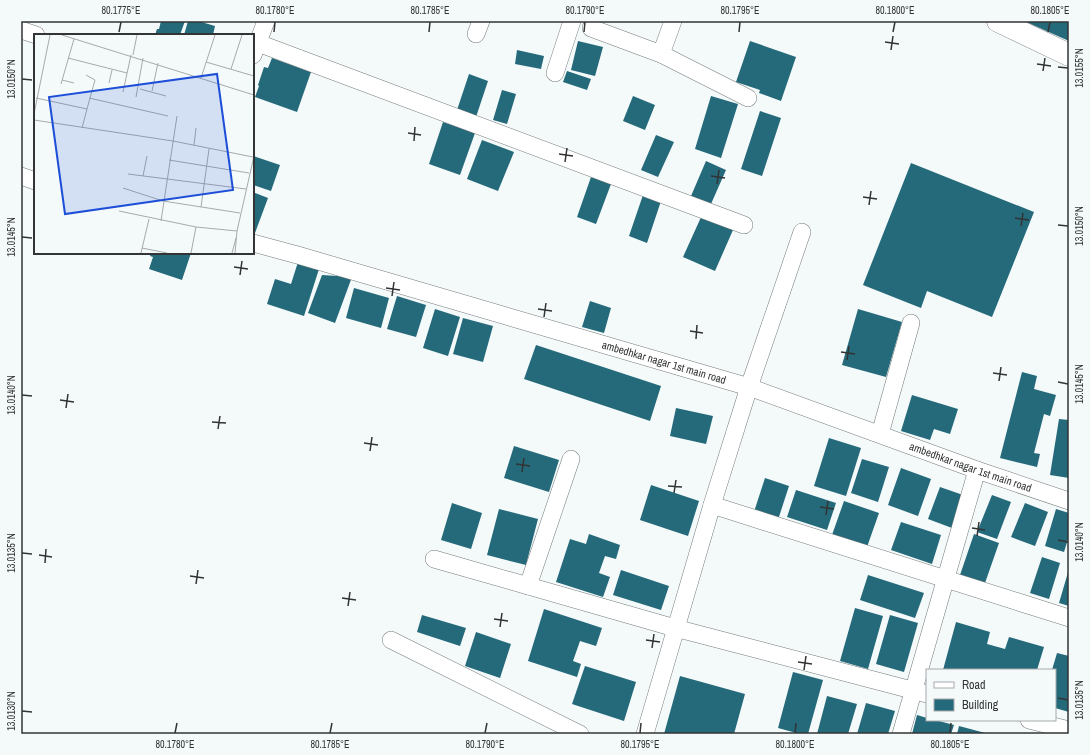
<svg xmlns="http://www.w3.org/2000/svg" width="1090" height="755" font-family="'Archivo Narrow',sans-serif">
<rect width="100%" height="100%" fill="#f4f9fa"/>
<path fill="#256a7a" d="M161,21H185L180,35H155L157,29H159Z
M188,21H198L215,26L213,35H184Z
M1024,21H1069V41Z
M578,41L603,47L595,76L571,70Z
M750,41L796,57L781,101L759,93L760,90L736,82Z
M517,50L544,56L541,69L515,64Z
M272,58L311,72L297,112L255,97L259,86L258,85L264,67L268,68Z
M567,71L591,79L587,90L563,82Z
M469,74L488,81L476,117L457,110Z
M502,90L516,94L507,124L493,120Z
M633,96L655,105L645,130L623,121Z
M711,96L738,104L721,158L695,149Z
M760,111L781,118L762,176L741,169Z
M443,122L475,133L460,175L429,164Z
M656,135L674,142L658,177L641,170Z
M482,140L514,152L498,191L467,179Z
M253,156L280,165L271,191L253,185Z
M706,161L726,170L711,204L691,196Z
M911,163L1034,212L992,317L927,291L921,308L863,285Z
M591,177L611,184L596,224L577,217Z
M253,192L268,198L255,233L253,232Z
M643,195L661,201L647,243L629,236Z
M702,215L733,230L715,271L683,257Z
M151,253H191L182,280L149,269L153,257L150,256Z
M298,262L319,269L304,316L267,304L275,279L291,284Z
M322,275L352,277L335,323L308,313Z
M354,288L389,298L381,328L346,318Z
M397,296L426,305L416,337L387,329Z
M590,301L611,308L604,333L582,327Z
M435,309L460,317L448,356L423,348Z
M858,309L902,322L886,377L842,365Z
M463,318L493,326L483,362L453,354Z
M536,345L661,386L650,421L524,379Z
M1022,372L1037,376L1034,389L1056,395L1050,416L1044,414L1034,453L1040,454L1037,467L1000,458Z
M912,395L958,409L950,434L934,429L930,440L901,431Z
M676,408L713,416L706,444L670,436Z
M1059,419L1069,420V478L1050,475Z
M829,438L861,448L846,496L814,486Z
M514,446L559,460L549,492L504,478Z
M862,459L889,467L878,502L851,493Z
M901,468L931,479L918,516L888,505Z
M765,478L789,486L777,523L753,515Z
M651,485L699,501L688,536L640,520Z
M940,487L963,495L952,528L928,519Z
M796,490L836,503L827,530L787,517Z
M992,495L1011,502L997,539L977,532Z
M844,501L879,513L867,547L832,535Z
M452,503L482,513L471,549L441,540Z
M1025,503L1048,512L1035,546L1011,537Z
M499,509L538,519L526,565L487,555Z
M1056,509L1069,513V536L1064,552L1045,546Z
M901,522L941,535L932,564L891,550Z
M589,534L620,545L616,559L605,556L599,573L610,577L603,597L556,582L570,539L586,544Z
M974,534L999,543L985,583L960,575Z
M1042,557L1060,563L1049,599L1030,593Z
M1069,569V606L1059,603Z
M621,570L669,586L661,610L613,595Z
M868,575L924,593L915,618L860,600Z
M855,608L883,616L868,669L840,661Z
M544,609L602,628L596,646L580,641L573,661L581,664L577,677L528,661Z
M422,615L466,628L460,646L417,632Z
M890,615L918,623L904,672L876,664Z
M956,622L990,632L987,644L1005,649L1009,637L1044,647L1037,670H943Z
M476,632L511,644L500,678L465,666Z
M1057,653L1069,656V712L1055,708V670H1052Z
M585,666L636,682L624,721L572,704Z
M793,672L823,680L808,734H800L778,728Z
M680,676L745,694L734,734H664Z
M827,696L857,704L848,734H817Z
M866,703L895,711L888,734H857Z
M917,715L927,718V720H935L954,725L951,734H912Z
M959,726L989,734H957Z"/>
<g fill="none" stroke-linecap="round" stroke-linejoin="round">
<defs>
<g id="street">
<path d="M591,28L661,54L748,98"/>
<path d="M21,30L36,35"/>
<path d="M476,34L481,21"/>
<path d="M258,43L744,225"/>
<path d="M661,54L673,21"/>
<path d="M253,55L266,21"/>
<path d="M555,73L572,21"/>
<path d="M21,176L35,181"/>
<path id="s1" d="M253,243L301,256L749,387L977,470L1069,501"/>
<path d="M880,434L911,323"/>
<path d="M712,505L1069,618"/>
<path d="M434,559L675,628L927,694"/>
<path d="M528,586L571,459"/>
<path d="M391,640L580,734"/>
<path d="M1029,720L1069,730"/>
<path d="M645,734L712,505L749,387L802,232"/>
<path d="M901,734L977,470"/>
</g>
<path id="secondary" d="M998,21L1069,55"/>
</defs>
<use href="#street" stroke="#767b7c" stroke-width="18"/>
<use href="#secondary" stroke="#767b7c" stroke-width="23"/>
<use href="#street" stroke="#fff" stroke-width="17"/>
<use href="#secondary" stroke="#fff" stroke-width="22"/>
</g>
<path fill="none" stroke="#323435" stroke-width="1.5" d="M119,32L121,22M274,32L275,22M429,32L430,22M584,32L585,22M739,32L740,22M893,32L895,22M1048,32L1050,22M885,42L899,44M891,50L893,36M1037,64L1051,66M1058,67L1068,68M1043,71L1045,58M22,79L32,80M408,133L421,135M414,141L415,127M559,154L573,156M565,162L567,148M711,176L725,178M717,184L719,170M863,197L877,199M869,205L871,191M1015,218L1029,220M1058,225L1068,226M1021,226L1023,213M22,237L32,238M234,267L248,269M240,275L242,261M386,288L400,290M392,296L394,282M538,309L552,311M544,317L546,303M690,331L703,333M696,339L697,325M841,352L855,354M847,360L849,346M993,373L1007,375M999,381L1001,367M1058,382L1068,384M22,395L32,396M60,400L74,402M66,408L68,394M212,422L226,423M218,429L220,416M364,443L378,445M370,451L372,437M516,464L530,466M522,472L524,458M668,486L682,487M674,493L676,480M820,507L834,509M826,515L828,501M972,528L985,530M977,536L979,522M1058,540L1068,542M22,553L32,554M39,555L52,557M45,563L46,549M190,576L204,578M196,584L198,570M342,598L356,600M348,606L350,592M494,619L508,621M500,627L502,613M646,640L660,642M652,648L654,634M798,662L812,664M804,670L806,656M1058,698L1068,700M22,711L32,712M175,733L177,723M330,733L332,723M485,733L487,723M640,733L641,723M795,733L796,723M950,733L951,723"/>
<g text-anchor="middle" stroke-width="4" stroke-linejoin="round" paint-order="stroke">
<g font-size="11" fill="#323435" stroke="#f4f9fa">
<text dy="4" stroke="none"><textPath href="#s1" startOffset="428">ambedhkar nagar 1st main road</textPath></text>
<text dy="4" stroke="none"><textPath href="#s1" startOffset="752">ambedhkar nagar 1st main road</textPath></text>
</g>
</g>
<g transform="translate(34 34)">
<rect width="220" height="220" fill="#f4f9fa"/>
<path fill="none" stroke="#a6aaab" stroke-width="1" d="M28,1L220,61M99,21L103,1M34,24L93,39M172,28L220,42M197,35L208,1M167,44L181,1M28,46L40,49M75,49L78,36M27,50L40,5M106,55L132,62M118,57L124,29M89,58L97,21M102,63L109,24M2,64L53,75L61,46L52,41M55,64L134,82M0,80L16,1M0,86L139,107L219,123M48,94L53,75M160,111L162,94M135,126L215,139M94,140L212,155M109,142L113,122M89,154L129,167L206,179M167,173L175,115M85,177L162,193L203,197M127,187L143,82M108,214L133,219M107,219L115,185M157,219L162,193M198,219L202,204M201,219L203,197L220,122"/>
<path fill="#1d4ed8" fill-opacity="0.15" stroke="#1d4ed8" stroke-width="2" d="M183,40L199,156L31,180L15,63Z"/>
<rect width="220" height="220" fill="none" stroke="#323435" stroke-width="2"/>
</g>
<rect width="1090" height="755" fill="none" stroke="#f4f9fa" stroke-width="44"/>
<rect x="926" y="669" width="130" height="52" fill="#f4f9fa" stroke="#a6aaab"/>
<rect x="934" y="682" width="20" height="6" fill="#ffffff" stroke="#a6aaab"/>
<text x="962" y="689" font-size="12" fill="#323435">Road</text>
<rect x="934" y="699" width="20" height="12" fill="#256a7a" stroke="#a6aaab"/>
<text x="962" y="709" font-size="12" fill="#323435">Building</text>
<rect x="22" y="22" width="1046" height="711" fill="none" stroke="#323435" stroke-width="1.5"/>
<g font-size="10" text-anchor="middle" fill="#323435">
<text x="121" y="14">80.1775°E</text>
<text x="275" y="14">80.1780°E</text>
<text x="430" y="14">80.1785°E</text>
<text x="585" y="14">80.1790°E</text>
<text x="740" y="14">80.1795°E</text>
<text x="895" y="14">80.1800°E</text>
<text x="1050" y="14">80.1805°E</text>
<text transform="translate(1079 68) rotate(-90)" y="4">13.0155°N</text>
<text transform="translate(11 79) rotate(-90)" y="4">13.0150°N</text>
<text transform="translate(1079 226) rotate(-90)" y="4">13.0150°N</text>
<text transform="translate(11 237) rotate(-90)" y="4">13.0145°N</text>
<text transform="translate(1079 384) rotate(-90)" y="4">13.0145°N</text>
<text transform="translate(11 395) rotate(-90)" y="4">13.0140°N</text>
<text transform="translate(1079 542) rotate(-90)" y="4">13.0140°N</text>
<text transform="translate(11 553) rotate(-90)" y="4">13.0135°N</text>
<text transform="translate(1079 700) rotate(-90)" y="4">13.0135°N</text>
<text transform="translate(11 711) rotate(-90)" y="4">13.0130°N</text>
<text x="175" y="748">80.1780°E</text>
<text x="330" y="748">80.1785°E</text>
<text x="485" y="748">80.1790°E</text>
<text x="640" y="748">80.1795°E</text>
<text x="795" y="748">80.1800°E</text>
<text x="950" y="748">80.1805°E</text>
</g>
</svg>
